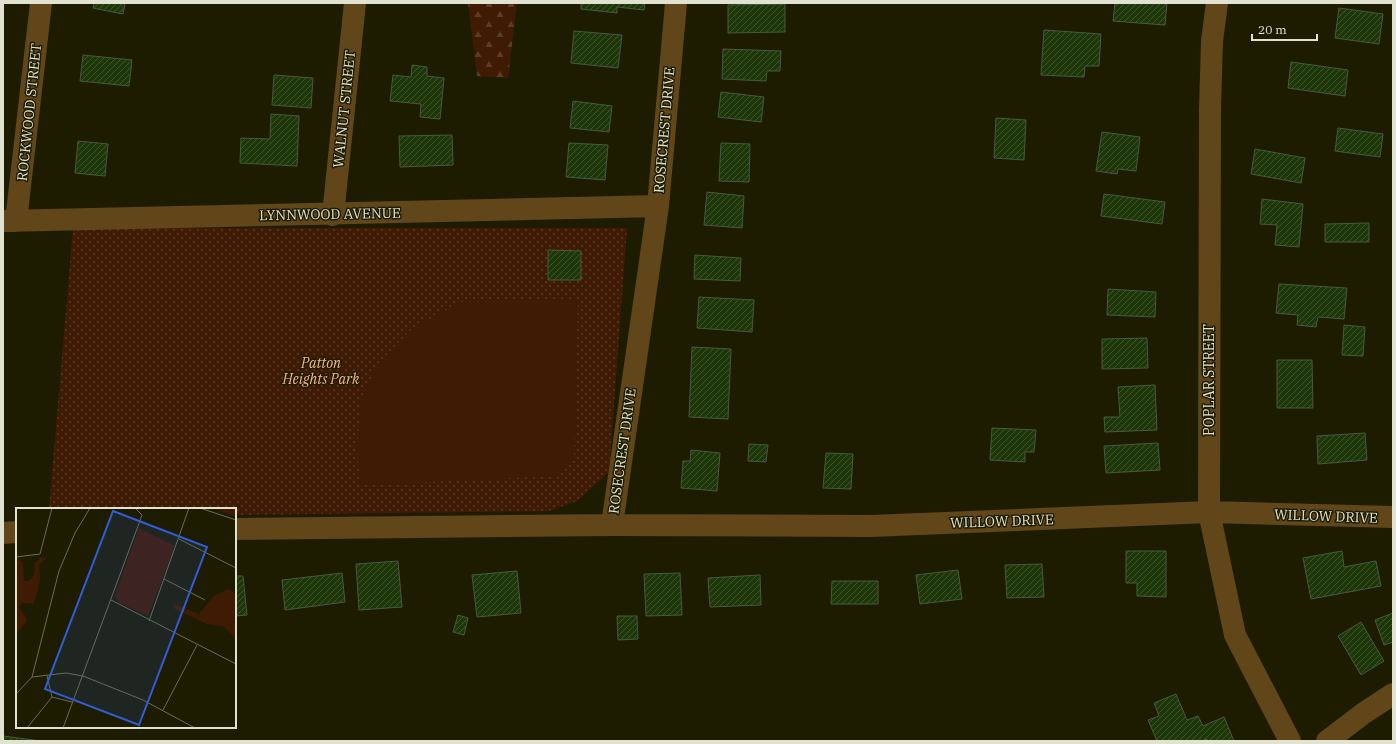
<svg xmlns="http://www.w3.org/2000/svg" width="1396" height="744" font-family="'IBM Plex Serif',serif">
<defs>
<pattern id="forest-firs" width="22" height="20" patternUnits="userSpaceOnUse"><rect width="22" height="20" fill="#401b03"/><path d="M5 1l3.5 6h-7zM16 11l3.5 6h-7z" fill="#5b3c27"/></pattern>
<pattern id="park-dots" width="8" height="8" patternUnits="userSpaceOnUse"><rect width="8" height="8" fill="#401b03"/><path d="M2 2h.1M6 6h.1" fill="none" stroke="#5b3c27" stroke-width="1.8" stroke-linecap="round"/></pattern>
<pattern id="building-hatch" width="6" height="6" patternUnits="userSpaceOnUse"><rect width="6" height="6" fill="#1d3709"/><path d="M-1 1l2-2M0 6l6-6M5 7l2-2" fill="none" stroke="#3e542c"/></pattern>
</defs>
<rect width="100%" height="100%" fill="#1d1c01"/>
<path fill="url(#forest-firs)" d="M468,3H517L508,78L477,76Z"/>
<path fill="url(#park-dots)" d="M73,228H627L609,472L577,501L549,511L235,515V509H49Z"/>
<path fill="#401b03" d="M578,301L574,457L558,476L360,485L357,449L361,401L376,366L412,328L462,302Z"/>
<path fill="url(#building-hatch)" stroke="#48593f" d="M94,3H125L123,14L93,8Z
M581,3H645L644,10L617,7V13L581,9Z
M1115,3H1167L1165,25L1113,21Z
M785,4V32L728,33V5Z
M1339,8L1383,14L1379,44L1335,38Z
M1044,30L1101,34L1099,66H1085L1084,77L1041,75Z
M574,31L622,35L618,68L571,63Z
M723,49L781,51L780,71H767L766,81L722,79Z
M83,55L132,60L129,86L80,81Z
M1291,62L1348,70L1345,96L1288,88Z
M412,65L427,67V76L444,78L440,119L420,117L421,104L390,101L393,75L411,77Z
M274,75L313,78L311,108L272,105Z
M721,92L764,97L761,122L718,117Z
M573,101L612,106L609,132L570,128Z
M271,114L299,116L297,166L240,163L241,138L270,139Z
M996,118L1026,120L1024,160L994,158Z
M1338,128L1383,134L1380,157L1335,151Z
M1102,132L1140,137L1136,171L1118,169L1117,174L1096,171Z
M452,135L453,165L400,167L399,136Z
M78,141L108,144L105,176L75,173Z
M569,143L608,145L605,180L566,177Z
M721,143L750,144L749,182L719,181Z
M1255,149L1305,158L1301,183L1251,174Z
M707,192L744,196L742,228L704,225Z
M1104,194L1165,202L1162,224L1101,216Z
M1262,199L1303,204L1299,247L1275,245L1277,225L1260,224Z
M1369,223V242H1325V224Z
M548,250L581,251V280H548Z
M695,255L741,258L740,281L694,279Z
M1279,284L1347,288L1344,319L1318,317L1316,327L1297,325L1298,315L1276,313Z
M1108,289L1156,292L1155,317L1107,315Z
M699,297L754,300L752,332L697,328Z
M1344,325L1365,327L1363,356L1342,355Z
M1147,338L1148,368L1102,369V339Z
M692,347L731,349L728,419L689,417Z
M1277,360H1312L1313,408H1277Z
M1155,385L1157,430L1105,432L1104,417H1120L1118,387Z
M992,428L1036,430L1034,452H1025V462L990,460Z
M1365,433L1367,460L1318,464L1317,436Z
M1158,443L1160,470L1106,473L1104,446Z
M749,444L768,445L766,462L748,461Z
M691,450L720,453L717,491L681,488L683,461H690Z
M826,453L853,454L851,489L823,488Z
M1126,551H1166V597L1137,596V583H1126Z
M1342,551L1344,567L1376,561L1381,586L1311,599L1303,558Z
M398,561L402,607L359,610L356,564Z
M1042,564L1044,597L1007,598L1005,565Z
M958,570L962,599L920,604L916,575Z
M517,571L521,613L477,617L472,575Z
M342,573L345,602L285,610L282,580Z
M680,573L682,615L646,616L644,574Z
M760,575L761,605L710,607L708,578Z
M235,576H243L247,615L235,616Z
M832,581H878V604H831Z
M1393,613V642L1384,645L1375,620Z
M458,615L468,618L464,635L453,632Z
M617,616H637L638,639L618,640Z
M1361,622L1384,661L1361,675L1338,636Z
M1176,694L1187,720L1198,716L1203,726L1224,717L1234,741H1208L1207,739L1202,741H1157L1148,720L1159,716L1154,703Z
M3,736L41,741H3Z"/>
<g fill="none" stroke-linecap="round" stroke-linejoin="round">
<path stroke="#604619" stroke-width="22" d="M1217,3L1212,41L1210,109L1209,512L1235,635L1290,741
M333,215L355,3
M3,221L658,206
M16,221L41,3
M612,525L658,206L676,3
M235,529L612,525L871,526L1209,512L1393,517
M3,533L17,532
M1327,741L1364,713L1393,694"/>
</g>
<g text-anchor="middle" stroke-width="3" stroke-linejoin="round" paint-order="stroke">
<g font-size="14" fill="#e2e2d1" stroke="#1d1c01">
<text transform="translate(344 109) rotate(-84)" y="5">WALNUT STREET</text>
<text transform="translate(29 112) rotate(-84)" y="5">ROCKWOOD STREET</text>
<text transform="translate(664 130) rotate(-85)" y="5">ROSECREST DRIVE</text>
<text transform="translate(330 214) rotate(-1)" y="5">LYNNWOOD AVENUE</text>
<text transform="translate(1209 380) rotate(-90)" y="5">POPLAR STREET</text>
<text transform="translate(622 451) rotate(-82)" y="5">ROSECREST DRIVE</text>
<text transform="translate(1326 516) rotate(2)" y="5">WILLOW DRIVE</text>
<text transform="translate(1002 521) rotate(-2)" y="5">WILLOW DRIVE</text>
</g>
<g font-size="14" font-style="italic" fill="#feb48d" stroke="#1d1c01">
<text x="321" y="368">Patton<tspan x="321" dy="16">Heights Park</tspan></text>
</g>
</g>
<g transform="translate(16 508)">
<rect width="220" height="220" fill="#1d1c01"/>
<path d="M197,0H220V9L203,2ZM25,49L30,50L23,57L24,71L21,86L17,96L5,95L3,100L11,110L10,115L0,126V54L3,51L7,55L8,73H13L18,67L19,55ZM212,81L220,86V131L207,118L191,116L157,100L158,96L183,106L198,88Z" fill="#401b03"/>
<path d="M123,20L159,38L132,108L102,94L99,88Z" fill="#401b03"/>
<path d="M112,62L123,66L130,76V83L125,98L104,87Z" fill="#401b03"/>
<path fill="none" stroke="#6c6b54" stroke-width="1" d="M184,0L220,12M163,31L220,60M0,49L24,46L36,0M148,71L189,92M95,92L220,156M133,113L173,0M16,169L50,165L67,168L127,192L179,220M0,186L16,169L43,63L59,25L74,0M36,189L56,194M147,202L181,137M11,220L36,189L31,168M47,220L122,18L126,7L119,0"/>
<path fill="#315dd7" fill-opacity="0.15" stroke="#315dd7" stroke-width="2" d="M97,3L191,39L123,217L29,181Z"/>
<rect width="220" height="220" fill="none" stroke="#e2e2d1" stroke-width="2"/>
</g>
<rect width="1396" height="744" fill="none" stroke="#e2e2d1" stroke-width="8"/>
<path d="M1252 34v6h65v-6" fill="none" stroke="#e2e2d1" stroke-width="2"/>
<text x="1258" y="34" font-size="12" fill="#e2e2d1" stroke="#1d1c01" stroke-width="3" paint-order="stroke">20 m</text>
</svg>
